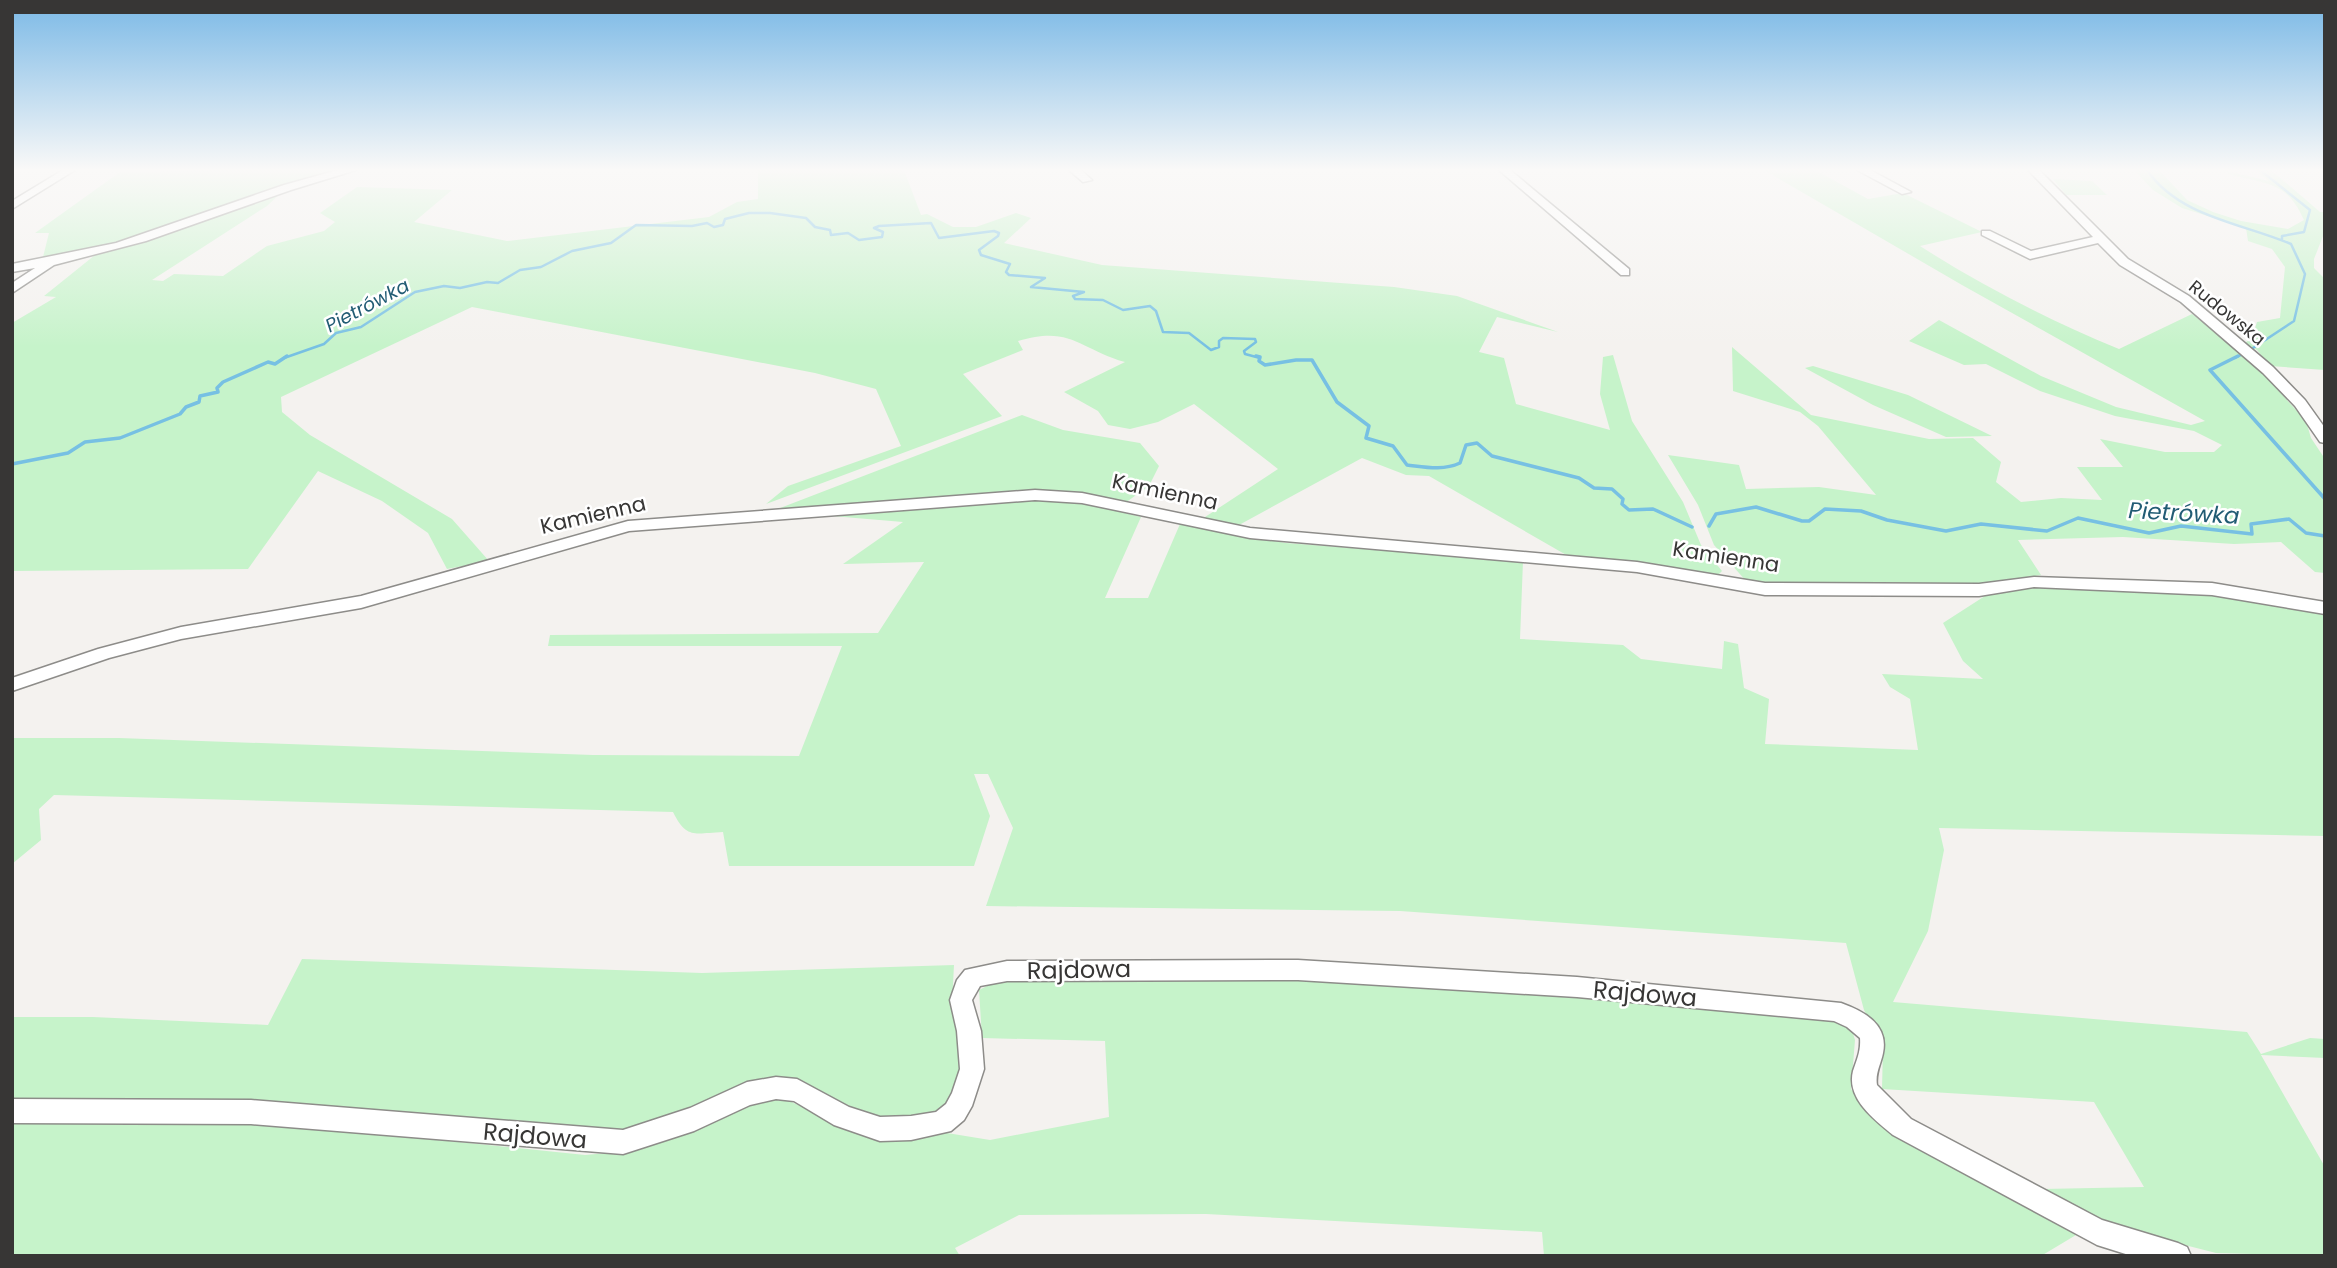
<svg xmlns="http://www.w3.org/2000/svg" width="2337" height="1268" font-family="Poppins,sans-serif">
<rect width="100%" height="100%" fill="#f4f2ef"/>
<path fill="#c6f3ca" d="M214,170H344L287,183L141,237L42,261L49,233H35L120,172Z
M758,170H904L921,215L927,214L953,227H976L1016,213L1031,218L1004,243L1102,265L1394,287L1457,296L1558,332L1497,317L1479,352L1504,358L1516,404L1610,430L1600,394L1603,357L1613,355L1632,421L1683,502L1701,545L1722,571L1717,576L1568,556L1429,476L1406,475L1362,458L1239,525L1202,519L1278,469L1194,404L1158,422L1130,429L1108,425L1098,411L1064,392L1125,362C1079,349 1071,325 1018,341L1023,350L963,374L1002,416L766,504L788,486L901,446L876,389L815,373L472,307L281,397L282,412L310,435L452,519L489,561L447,569L428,533L382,501L318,471L248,569L12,571V323L56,297L44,296L95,255L159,236L285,189L267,206L152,280L163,281L174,274L223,276L267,246L324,231L335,222L320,213L357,187L452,190L414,222L507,241L709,217L737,202L758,199Z
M1764,170H1815L1868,199L1903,193L1982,232L1920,246C1984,287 2049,320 2119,349L2192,314L2249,358L2306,421L2311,438L2325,459V573L2315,572L2281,542L2234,544L2123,537L2018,540L2041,575L1977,585H1774L1747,582L1714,545L1698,505L1668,455L1739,465L1746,489L1819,487L1876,495L1818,426L1800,412L1733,391L1732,347L1811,415L1929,439L1973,438L2001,462L1996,482L2021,502L2061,498L2102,500L2077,467H2123L2100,439L2165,452H2214L2222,445L2194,431L2115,416L2040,391L1986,364L1964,365L1909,341L1939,320L2041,376L2116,407L2191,425L2205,421L1962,285Z
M2134,170H2159L2187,200L2213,212L2241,221L2288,229L2304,220C2287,181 2266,184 2228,174L2227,171L2269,181L2255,170H2271L2320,212H2325V231L2314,259V268L2325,279V370L2270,366L2257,350L2245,343L2252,338L2257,322L2280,318L2285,267L2272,249L2248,241L2246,228L2182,208L2153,190Z
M2053,179L2092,181L2107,195H2066Z
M1813,366L1908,395L1992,436L1946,437L1873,405L1805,368Z
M1022,415L1063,430L1140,443L1159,466L1149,486L1125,503L1080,494L762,515Z
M1036,499L1080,502L1141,517L1105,598H1148L1180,524L1286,543L1523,561L1520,639L1623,645L1641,659L1722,669L1724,641L1738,644L1744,688L1769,699L1765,744L1918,750L1910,699L1890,687L1882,674L1983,679L1963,661L1943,623L1988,594L2038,587L2213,593L2325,612V836L1939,828L1944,850L1928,931L1893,1002L2247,1032L2261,1054L2310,1038L2325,1039V1058L2261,1055L2325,1167V1256L2216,1253L2095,1222L2042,1189L2144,1187L2094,1102L1882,1089L1883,1047L1864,1010L1846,943L1400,911L986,906L1013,828L988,774H974L990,816L974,866H729L723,832C695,833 687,840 673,812L54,795L39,809L41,840L12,864V738H119L593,755L799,756L842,646H548L550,635L878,633L924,562L843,564L903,522L832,516Z
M302,959L702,973L954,965L952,1004L966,1069L943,1111L926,1118L874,1119L799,1080L760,1082L628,1134L12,1106V1017H93L268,1025Z
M1001,979H1265L1587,997L1850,1023L1855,1040L1851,1089L1896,1136L2081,1232L2041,1256H1544L1542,1232L1206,1214L1019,1215L955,1248L960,1256H12V1124L243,1120L585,1155L630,1151L776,1095L871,1138L947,1133L990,1140L1109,1117L1105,1041L982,1038L979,990Z"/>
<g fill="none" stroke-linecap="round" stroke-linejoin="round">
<path stroke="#77c0e3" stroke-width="2.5" d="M2147,170C2179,217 2242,223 2291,244L2305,274L2294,321L2250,350
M2260,170L2310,210L2304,232L2282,236V240
M284,358L324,344L336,333L361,327L415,292L444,286L460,288L487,282L498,283L520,270L541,267L572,251L611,243L636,225L692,226L707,223L714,227L723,225L725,219L749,213H770L806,218L815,227L830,230L831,235L848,233L859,240L882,237L883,232L874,228L879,226L931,223L939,238L994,231L999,233L998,236L979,250L981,255L1010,264L1006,272L1009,275L1045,278L1031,287L1084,292L1073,296L1075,299L1103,300L1123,310L1150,306L1156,311L1163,332L1189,333L1211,350L1219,347V341L1223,338L1255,339L1256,342L1244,351L1245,354L1260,358
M2235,358L2245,353"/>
<path stroke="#77c0e3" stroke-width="3.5" d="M1256,356L1260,357L1259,361L1265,365L1296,360H1312L1337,402L1369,426L1366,438L1393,446L1407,465C1425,467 1443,471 1460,463L1466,445L1477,443L1492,456L1579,478L1594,488L1612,489L1623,499L1622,504L1629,510L1653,509L1692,527
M2238,356L2210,370L2325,499
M12,464L68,453L85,442L120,438L180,414L186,407L199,402L200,396L218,392L217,388L223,382L268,362L275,364L287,356
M1709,526L1716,514L1756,507L1802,521H1809L1825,509L1861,511L1887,520L1946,531L1981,524L2047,531L2078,518L2149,533L2181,526L2252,534L2251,524L2289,519L2306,533L2325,536"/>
<defs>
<path id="minor" d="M63,170H75L12,209V201Z
M338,170H356L291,190L146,241L54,265L12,293V283L35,268L12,272V264L116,243L284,185Z
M1069,170H1081L1092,180L1083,182Z
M1499,170H1510L1629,269V275H1621Z
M1857,170H1870L1911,192L1902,194Z
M2028,170H2039L2128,259L2189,296L2273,367L2305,400L2325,428V443L2320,442L2295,406L2263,373L2181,302L2120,265L2098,243L2030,259L1982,235V231H1990L2031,251L2093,237Z
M1035,490L1082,493L1250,528L1637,562L1765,583L1979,584L2034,577L2212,583L2325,602V614L2212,595L2034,587L1979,596L1765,595L1637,572L1250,538L1082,503L1035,500L629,531L361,608L181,639L109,658L12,691V678L98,649L181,627L361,596L628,521Z
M1298,960L1577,977L1841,1003C1863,1011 1889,1024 1883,1053C1881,1064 1875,1073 1877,1085L1911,1119L2102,1220L2178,1243L2187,1247L2191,1256H2132L2097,1245L1893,1135C1875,1120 1846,1099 1853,1071C1857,1059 1861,1051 1860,1038L1847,1027L1834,1021L1577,997L1298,980L1007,981L980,986L972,1000L981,1031L984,1069L972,1106L964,1120L951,1131L911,1140L880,1141L834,1125L794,1101L776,1099L750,1105L694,1131L623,1154L251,1124L12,1123V1099L251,1100L623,1130L690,1108L747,1082L776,1077L797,1079L849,1107L880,1117L911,1116L936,1112L946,1104L952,1093L960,1069L957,1031L950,1000L957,980L965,970L1007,961Z"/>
</defs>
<use href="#minor" stroke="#8d8c89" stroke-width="3"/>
<use href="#minor" fill="#fff" fill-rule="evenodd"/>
</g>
<linearGradient id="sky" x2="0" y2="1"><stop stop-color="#7bb9e6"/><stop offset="0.49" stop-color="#faf9f8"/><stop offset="1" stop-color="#faf9f8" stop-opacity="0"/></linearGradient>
<rect width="2337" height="347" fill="url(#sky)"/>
<g text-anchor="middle" stroke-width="5" stroke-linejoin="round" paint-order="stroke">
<g font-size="18" fill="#373635" stroke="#fff">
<text transform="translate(2227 313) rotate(39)" y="6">Rudowska</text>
</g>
<g font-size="19" font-style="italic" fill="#225c74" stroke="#fff">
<text transform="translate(367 305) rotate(-28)" y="7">Pietrówka</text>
</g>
<g font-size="21" fill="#373635" stroke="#fff">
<text transform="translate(1165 492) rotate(12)" y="7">Kamienna</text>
<text transform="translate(593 515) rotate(-13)" y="7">Kamienna</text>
<text transform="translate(1726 557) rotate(9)" y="7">Kamienna</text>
</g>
<g font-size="23" font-style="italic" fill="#225c74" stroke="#fff">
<text transform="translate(2184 513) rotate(3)" y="8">Pietrówka</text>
</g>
<g font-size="24" fill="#373635" stroke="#fff">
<text transform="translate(1079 970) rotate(-1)" y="8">Rajdowa</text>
<text transform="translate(1645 994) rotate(5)" y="8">Rajdowa</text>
<text transform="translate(535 1136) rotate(5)" y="8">Rajdowa</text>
</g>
</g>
<rect width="2337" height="1268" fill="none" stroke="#373635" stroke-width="28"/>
</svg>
